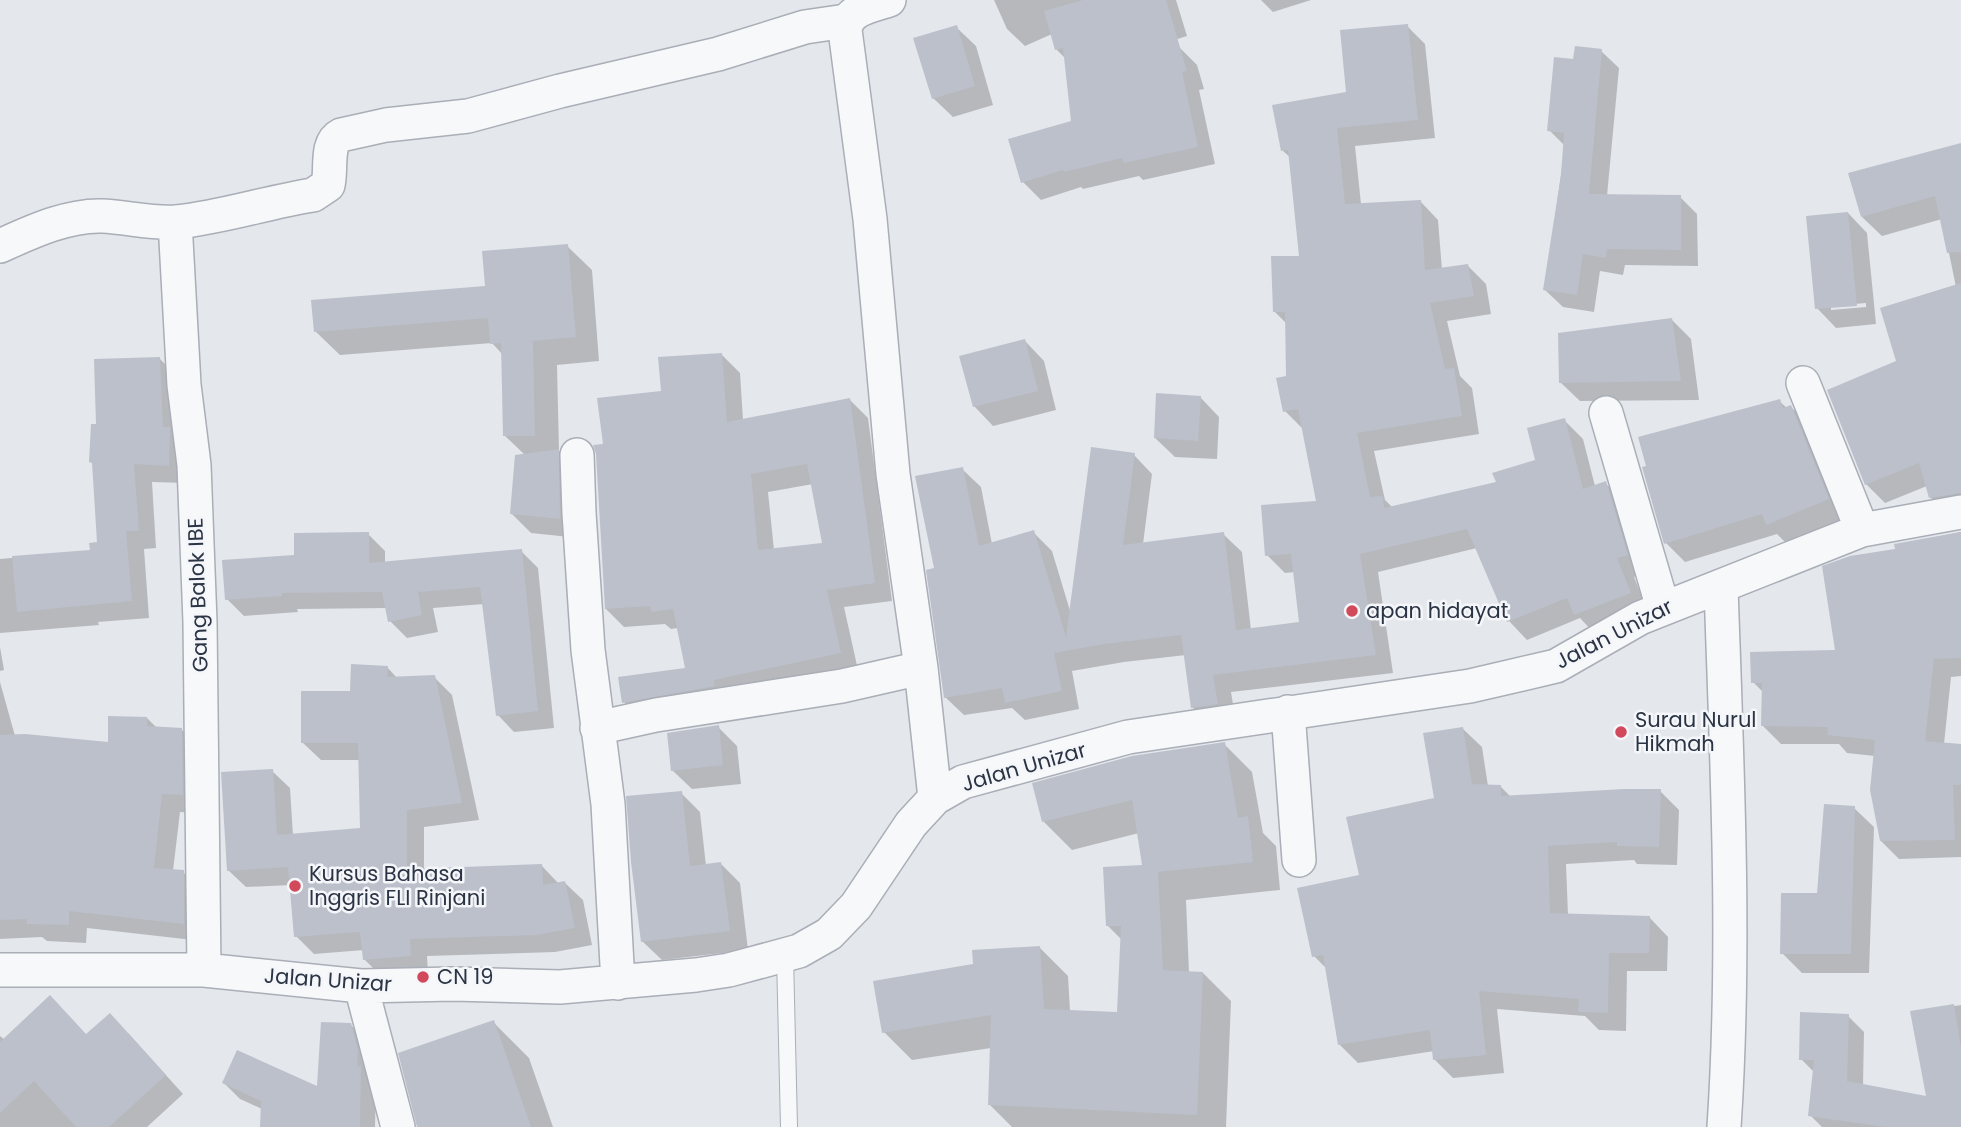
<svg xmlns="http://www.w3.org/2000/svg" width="1961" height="1127" font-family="Poppins,sans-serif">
<rect width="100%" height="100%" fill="#e4e7ec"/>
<path fill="#0003" fill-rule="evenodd" d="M994,0H1176L1187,36L1149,48L1179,47L1197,65L1204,89L1199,90L1215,164L1143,180L1139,176L1083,189L1081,187L1041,200L1023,182L1073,123L1066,59L1056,49L1052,34L1025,46L1007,29Z
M1261,0H1311L1273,12Z
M1407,26L1425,44L1435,138L1355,146L1361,204L1420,201L1438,220L1442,270L1468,266L1486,284L1491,314L1447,321L1460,376L1472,388L1479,434L1374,451L1385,500L1393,508L1498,484L1537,461L1564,420L1583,439L1595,486L1605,483L1624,501L1645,573L1634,577L1648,612L1594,633L1580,618L1527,640L1509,621L1477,548L1378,572L1393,673L1231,692L1236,722L1211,726L1192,707L1186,655L1124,662L1072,671L1079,709L1025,720L1012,708L964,715L945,697L936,569L962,469L981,487L992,544L1033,532L1052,551L1071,614L1134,455L1152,474L1143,544L1223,534L1242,552L1251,630L1301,624L1295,572L1285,573L1267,555L1318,503L1304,430L1285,411L1288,377L1287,324L1274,311L1301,257L1291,158L1283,151L1348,93Z
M956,27L976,46L993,105L953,117L933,98Z
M1601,51L1619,68L1607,196L1680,197L1697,214L1698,266L1625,265L1623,275L1600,271L1594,312L1563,307L1545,290L1565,146L1549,130L1575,61Z
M1961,144V515L1950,517L1930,497L1927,486L1885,503L1866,484L1899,362L1956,287L1942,219L1882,236L1862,217Z
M1848,213L1867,233L1876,324L1836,328L1817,308ZM1866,303V307L1831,310V306Z
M567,246L592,270L599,361L557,365L559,451L578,470L579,538L531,533L511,513L525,455L505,436L503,355L492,343L340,355L315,331L487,288Z
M1672,320L1691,339L1699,400L1580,401L1560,382Z
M1025,341L1044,361L1056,410L993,426L974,406Z
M722,355L740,373L743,420L850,400L868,418L892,601L844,607L858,670L642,720L624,702L687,670L678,628L671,629L665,624L624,627L606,609L605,445L663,393ZM813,484L824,544L774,550L768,492Z
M160,359L178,377L187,483L152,482L156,548L144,549L149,618L98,622L99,625L0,633V559L92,551L99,544L97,426Z
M1200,397L1219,417L1217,459L1175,457L1155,438Z
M1779,401L1787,408L1791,407L1810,426L1847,519L1786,543L1777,534L1685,562L1666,543Z
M1961,532V676L1951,677L1944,744L1961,746V857L1899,859L1881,841L1875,756L1847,753L1839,744H1781L1763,726L1764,693L1753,682L1838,651L1897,550L1896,545Z
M368,534L385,551V563L521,551L538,568L554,728L514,732L498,715L484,604L433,608L438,632L407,638L390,621L387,608L297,609L298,612L244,616L227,599L296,556Z
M0,647L4,670L0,671Z
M387,667L398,679L434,677L452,695L479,820L424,827V870L542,866L559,884L565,883L583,900L592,945L555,952L427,956L428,973L382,977L364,959V950L314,954L296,936L291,885L246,887L228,870L272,771L290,788L293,836L361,830L360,760H321L303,743L352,693Z
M0,682L15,736L110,744L147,718L157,728L181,729L199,747L200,813L180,812L173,871L183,872L201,890L202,941L87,928L86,943L47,941L42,937L0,939Z
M718,727L737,746L741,784L692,789L672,770Z
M1463,729L1482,747L1488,786L1501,787L1511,797L1660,791L1679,810L1677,865L1637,864L1634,860L1566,864L1568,915L1650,918L1668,937L1667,971H1627L1626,1031L1599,1030L1585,1016L1497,1009L1504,1073L1453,1078L1435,1060L1434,1051L1358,1063L1339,1044L1327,969L1314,956L1361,876L1436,800Z
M1224,744L1252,772L1263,833L1276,846L1280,890L1186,900L1189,973H1203L1231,1001L1226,1127H1012L989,1104L991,1048L912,1060L884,1032L975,965L1040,948L1068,976L1070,1011L1119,1014L1122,940L1108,926L1144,867L1139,833L1072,850L1044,822L1034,784Z
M681,793L700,812L706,866L721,864L740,883L748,950L662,960L642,941Z
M1854,808L1874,827L1869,973H1802L1782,953L1818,895Z
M1961,1005V1127H1822L1810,1115L1815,1073L1801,1059L1848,1016L1864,1032L1863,1086L1928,1098L1912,1013Z
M493,1022L529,1058L553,1127H418Z
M350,1024L366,1041L376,1083L375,1127H262V1109L240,1099L224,1083L319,1089Z
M128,1033L183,1094L147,1127H0V1036L5,1040Z"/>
<path fill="#bbc0ca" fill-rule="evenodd" d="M1083,0H1166L1187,71L1182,72L1198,147L1124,163L1122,158L1064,172L1063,170L1021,183L1008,139L1071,121L1063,48L1055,50L1044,11Z
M1408,24L1418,120L1337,128L1345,204L1421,200L1425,270L1468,264L1474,296L1430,303L1445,369L1454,368L1462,416L1357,433L1370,497L1383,496L1384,508L1496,482L1492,473L1535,460L1527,428L1565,418L1583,489L1606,481L1628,555L1617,558L1631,593L1574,615L1567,598L1507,622L1467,529L1360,554L1376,655L1213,675L1218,704L1191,708L1181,635L1104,644L1054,653L1062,691L1005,703L1002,688L944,698L926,570L934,568L915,476L963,467L979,546L1034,530L1066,637L1091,447L1135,453L1123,545L1224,532L1236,630L1299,622L1291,554L1265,556L1261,505L1316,501L1298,409L1283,412L1276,378L1286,376L1285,312H1273L1271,256H1299L1288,150L1281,151L1272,105L1346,92L1340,30Z
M957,25L975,86L932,99L913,38Z
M1575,46L1602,49L1589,194L1681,195V250L1607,249L1606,258L1583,254L1577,295L1543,290L1561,175L1564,133L1547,131L1554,57L1573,59Z
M1961,143V252L1947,253L1935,196L1861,217L1848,173Z
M1848,212L1857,306L1815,309L1806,216Z
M568,244L576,337L533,341L535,436H503L501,343L490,344L488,318L314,332L311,300L485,286L482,251Z
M1961,283V493L1929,498L1919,463L1865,485L1827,390L1896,361L1880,308Z
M1672,318L1681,381L1559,383L1558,333Z
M1025,339L1038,391L973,407L959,356Z
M722,353L727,422L850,398L875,583L827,590L841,653L714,680L715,686L622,703L618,677L685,668L673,609L651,612L650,606L605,609L596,454L593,445L603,444L597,398L661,391L658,357ZM807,464L822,543L758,550L751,474Z
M160,357L163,427H170V432L169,466L134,464L139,531H126L132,601L17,612L12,556L90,550L89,543L97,542L92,463L89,462L91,424H96L94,359Z
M1156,393L1201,396L1198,441L1154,438Z
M1780,399L1783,408L1791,405L1829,499L1766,525L1762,514L1664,544L1642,467L1646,466L1638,437Z
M559,449L560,519L510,514L515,455Z
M369,532V563L522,549L538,711L496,716L480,587L418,592L422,615L388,622L382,592L282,593V596L225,600L222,560L294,555V533Z
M1961,532V658L1934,659L1925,741L1961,744V785H1953L1955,840L1880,841L1870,790L1875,740L1827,735L1828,727L1761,726L1762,683H1751L1750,652L1835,650L1822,566L1850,556L1895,549L1894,544Z
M351,664L388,666L387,677L435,675L462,803L407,810V869L542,864L543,885L565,881L575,928L536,935L410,939L411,956L363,960L360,932L294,937L288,867L227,871L221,772L273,769L277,835L360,828L358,743H301V691H350Z
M108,716L147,717V726L182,728L183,795L162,794L154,868L184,870V924L69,911V925L27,924V919L0,920V735L25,734L108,742Z
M719,725L723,765L671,771L667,733Z
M1463,727L1472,784L1501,785V796L1624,789H1661L1659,847L1617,846V842L1548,846L1550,913L1650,916L1649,953H1609L1608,1013L1578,1012L1579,999L1479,991L1486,1055L1433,1060L1430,1030L1338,1045L1323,955L1312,957L1297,888L1359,875L1346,817L1434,798L1423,733Z
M1225,742L1238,818L1248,816L1253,862L1158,872L1163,970L1203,972L1197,1115L988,1105L991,1015L882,1033L873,981L973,964L972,950L1040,946L1044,1009L1117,1012L1121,926H1106L1103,867L1142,865L1132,800L1042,822L1032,783L1132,756Z
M682,791L690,866L721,862L730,931L641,942L631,862L626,796Z
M1824,804L1855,806L1851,954H1780L1781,893H1817Z
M50,995L86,1034L110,1013L166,1075L109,1127H76L34,1081L0,1113V1042Z
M1954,1004L1961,1048V1127H1885L1808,1116L1814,1060H1799L1800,1012L1849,1014L1847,1081L1926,1096L1910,1011Z
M494,1020L531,1127H417L398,1053Z
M321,1022L351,1023L358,1050L357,1067L361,1065L360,1127H260L261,1101L222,1083L237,1050L317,1086Z"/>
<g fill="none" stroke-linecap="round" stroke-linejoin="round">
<defs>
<path id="lane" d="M785,956L789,1127"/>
<path id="street" d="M889,0C872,6 847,9 845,30L870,219L893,474L921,668L935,798
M175,222L184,385L194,465L200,622L204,970
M0,246C31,232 67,215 102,216C127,217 152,224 177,222C223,217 268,202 313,195L328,185C332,169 325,143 341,135L386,125L468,116L560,91L718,54L805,27L846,21
M1803,383L1862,530
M1606,413L1663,608
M577,455L579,513L588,650L608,804L618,983
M1721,587C1727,767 1736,947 1724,1127
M1288,712L1299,860
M597,728L656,715L842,686L921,668
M0,970H204L361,986L453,984L560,987L696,975L729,970L799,951L829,934L856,906L911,824L935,798L963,782L1128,737L1470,686L1556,666L1640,618L1862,530L1961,512
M361,986L398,1127"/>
</defs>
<use href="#lane" stroke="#a9aeb7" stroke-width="18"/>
<use href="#street" stroke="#a9aeb7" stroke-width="36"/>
<use href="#lane" stroke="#f7f8fa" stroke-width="16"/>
<use href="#street" stroke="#f7f8fa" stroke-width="33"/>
</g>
<g fill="#d1495b" stroke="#f4f6f9" stroke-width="2.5">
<circle cx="1352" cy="611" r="7"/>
<circle cx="1621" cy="732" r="7"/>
<circle cx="295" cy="886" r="7"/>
<circle cx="423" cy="977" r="7"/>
</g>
<g text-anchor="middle" stroke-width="5" stroke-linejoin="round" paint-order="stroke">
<g font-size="21" fill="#2b3445" stroke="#f4f6f9">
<text transform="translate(198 595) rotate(-92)" y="7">Gang Balok IBE</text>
<text transform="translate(1614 634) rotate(-27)" y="7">Jalan Unizar</text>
<text transform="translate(1024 767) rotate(-16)" y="7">Jalan Unizar</text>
<text transform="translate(328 980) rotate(4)" y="7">Jalan Unizar</text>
</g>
<g font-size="21" fill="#2b3445" stroke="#f4f6f9" text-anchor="start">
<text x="1366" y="618">apan hidayat</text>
<text x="1635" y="727">Surau Nurul<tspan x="1635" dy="24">Hikmah</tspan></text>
<text x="309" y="881">Kursus Bahasa<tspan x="309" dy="24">Inggris FLI Rinjani</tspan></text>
<text x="437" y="984">CN 19</text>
</g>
</g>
</svg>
